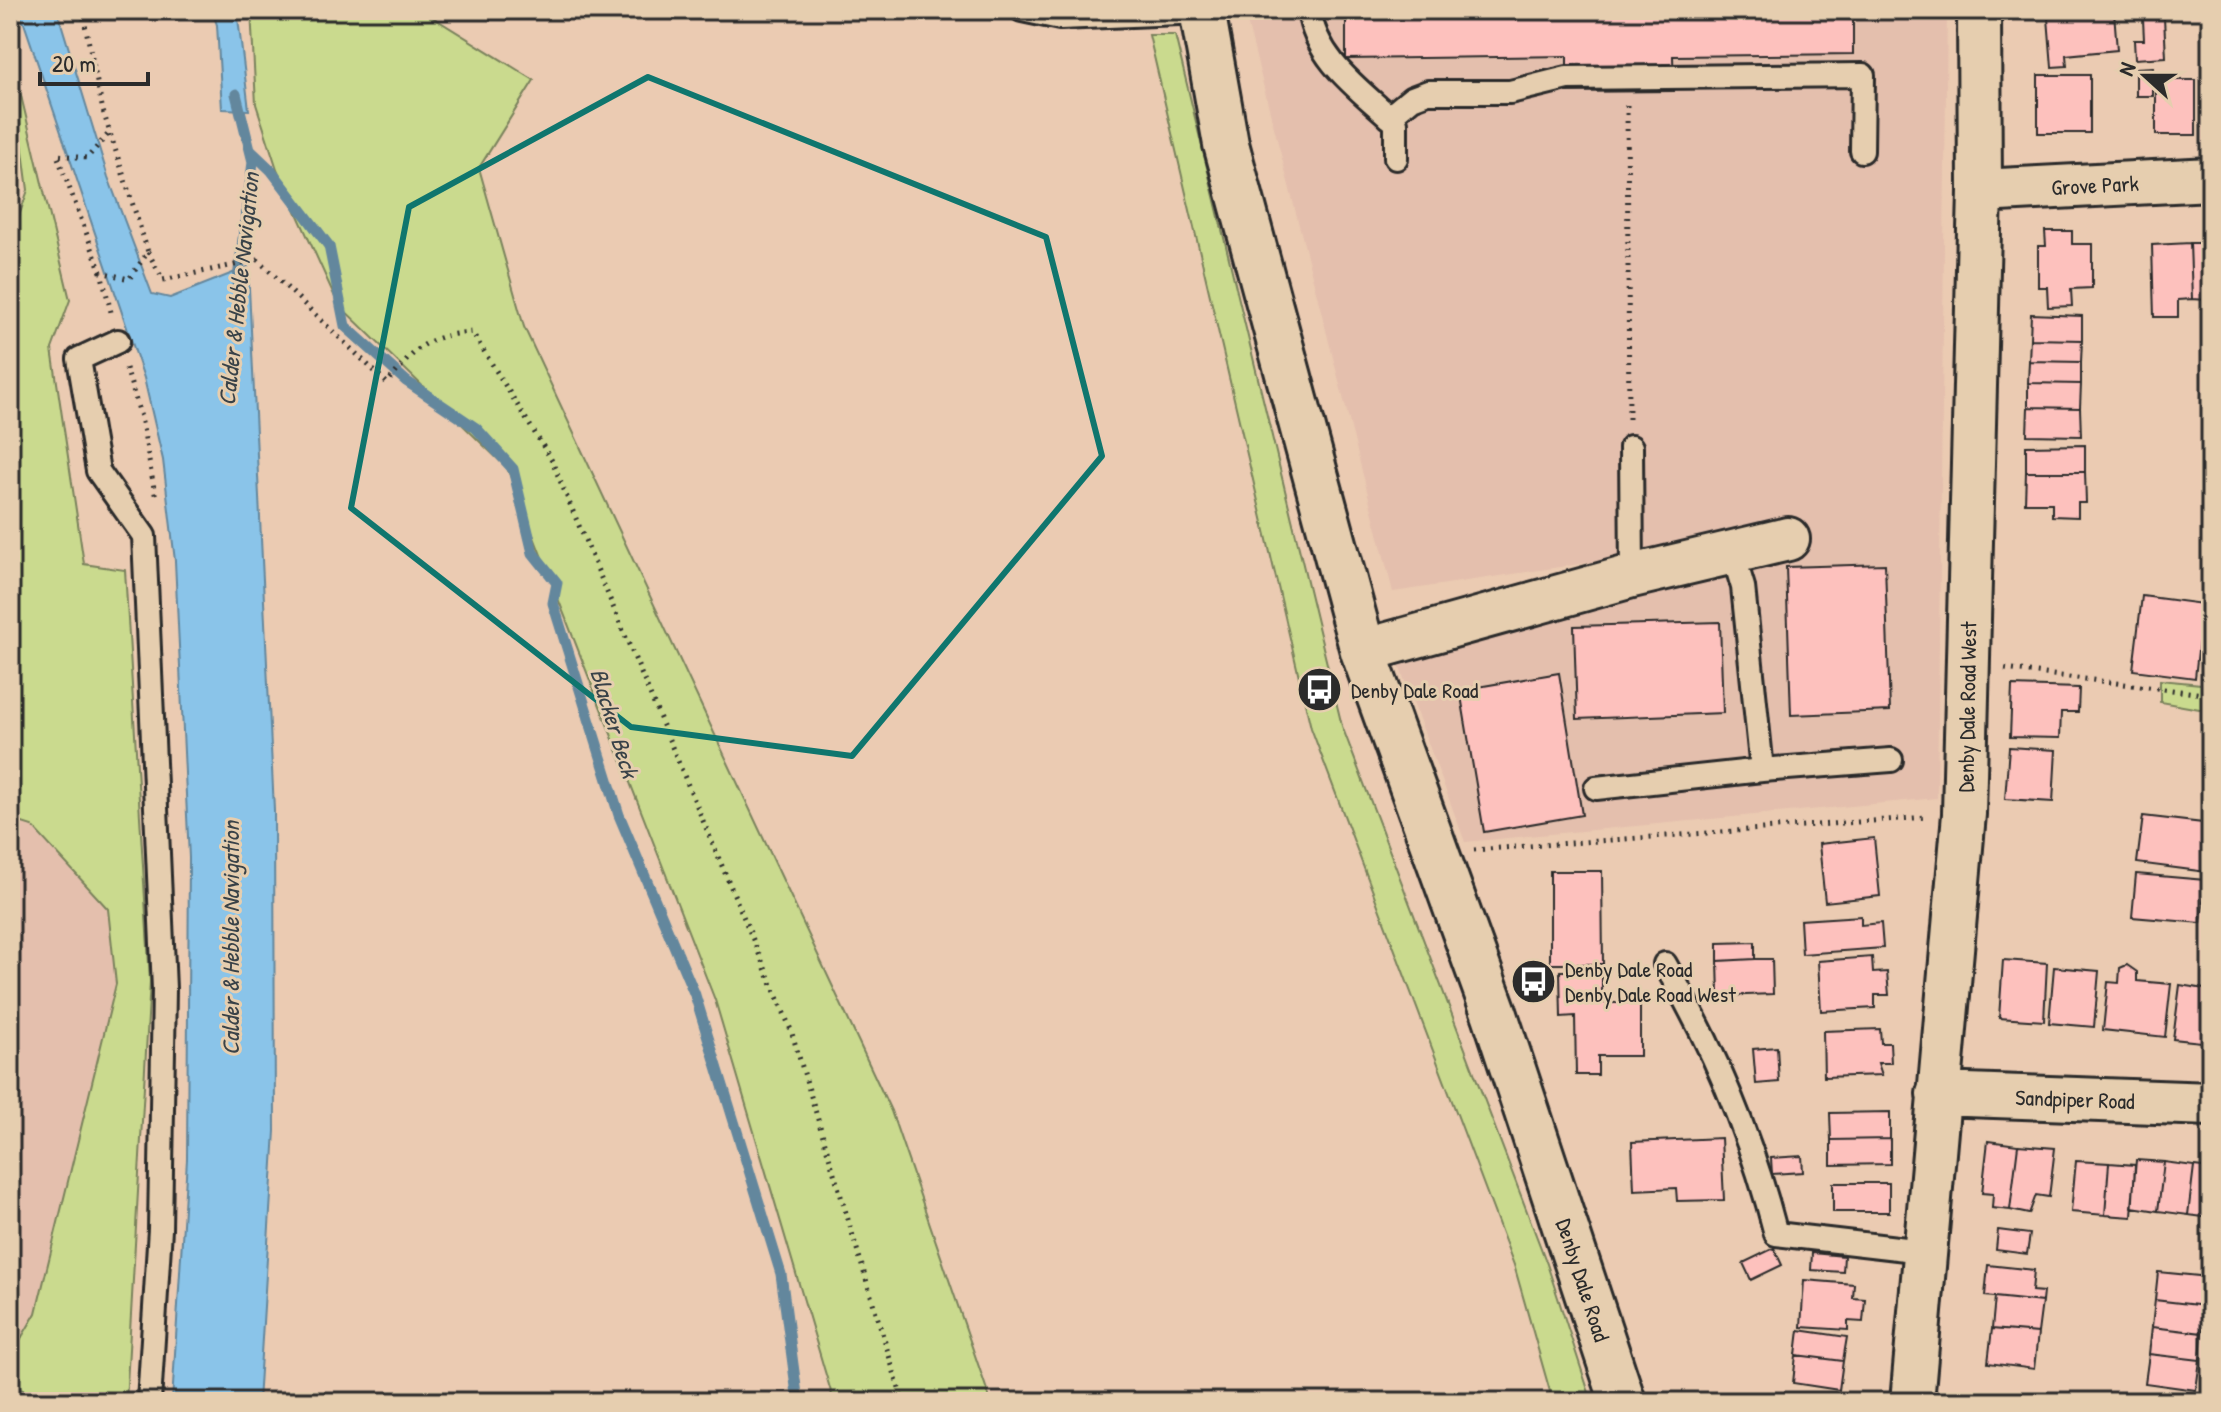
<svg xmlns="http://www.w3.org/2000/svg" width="2221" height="1412" font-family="'Patrick Hand',sans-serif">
<rect width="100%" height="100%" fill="#ebcbb2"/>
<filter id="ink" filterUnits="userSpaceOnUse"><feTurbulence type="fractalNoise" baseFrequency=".0125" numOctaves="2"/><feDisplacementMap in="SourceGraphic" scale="16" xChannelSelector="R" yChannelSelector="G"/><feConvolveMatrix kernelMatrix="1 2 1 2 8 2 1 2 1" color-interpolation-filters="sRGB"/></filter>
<g filter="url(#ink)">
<path fill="#e4bfad" d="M1244,10H1947L1937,798L1465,842L1396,657L1619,558L1393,592Z
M10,819L32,825L108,909L116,985L36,1313L10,1357Z"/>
<path fill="#cada8e" stroke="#7a825c" stroke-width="2" d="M251,10H421L534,80L479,168L524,327L891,1111L991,1402H834L715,1000L507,468L338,304L277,169L256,104Z
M1149,35H1175L1342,726L1547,1264L1592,1402H1553L1514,1265L1311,728Z
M10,50L70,300L52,349L84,564L125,570L150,981L126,1402H53L10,1385V1357L36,1313L116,984L108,909L32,826L10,819V242L28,190Z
M2160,680L2211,685V711L2160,702Z"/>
<path fill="#8ac4e9" stroke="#64879d" stroke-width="2" d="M10,10H57L108,177L152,294L170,298L248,267L274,810L275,1131L258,1402H172L187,1159L189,858L175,561L163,460L144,378L24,23L17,12Z
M212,10H237L249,110L222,109L217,25Z"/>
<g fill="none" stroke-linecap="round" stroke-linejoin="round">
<path stroke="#64879d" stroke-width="11" d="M236,94L253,162L237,286
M250,150L271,170L329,246L345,326L406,381L476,428L513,469L533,553L557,583L553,603L619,815L695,995L781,1274L798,1402"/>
</g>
<path fill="#fdc1bd" stroke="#2b2b2b" stroke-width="2" d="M1346,10H1853V54L1673,56L1674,91L1567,92V56L1346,59Z
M2114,12L2117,50L2066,55L2067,66L2052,67L2048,18Z
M2164,18L2166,57L2135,59L2134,40H2144L2143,19Z
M2153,67V96H2136V68Z
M2038,75H2090V133H2038Z
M2156,80H2196V135H2156Z
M2045,231H2072V244H2092V288L2071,289L2072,306L2048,307L2047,287H2038V246H2046Z
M2190,243L2192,299L2178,300V317H2154L2152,245Z
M2190,243H2211V315L2208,300L2192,299Z
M2031,314L2082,316V340L2030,339Z
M2030,339L2082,340L2081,362L2029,361Z
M2029,361L2081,362V384L2028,383Z
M2028,383L2081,384L2080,408L2028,407Z
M2028,407L2080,408L2081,436L2027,435Z
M2085,445V472H2026V446Z
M2026,472H2085L2086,503H2078V517L2052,516V503H2025Z
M1885,564L1890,711L1791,715L1786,567Z
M2142,596L2203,604L2195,678L2133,670Z
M1720,622L1723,713L1577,719L1574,626Z
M1559,673L1582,815L1484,832L1460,690Z
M2012,686L2079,688L2078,712H2061L2060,738L2010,737Z
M2009,747L2056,750L2053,802L2005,799Z
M2143,816L2211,824L2207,872L2137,863Z
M1874,838L1880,896L1825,902L1819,844Z
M1550,871H1602L1603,964H1550Z
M2136,874L2205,880L2201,923L2132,917Z
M1861,916V925L1881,923L1883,948L1802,954L1800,920Z
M1755,942V959L1718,961V943Z
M1872,957L1873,973L1887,972L1889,995H1875V1008L1821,1011L1818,961Z
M1755,959H1772L1773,994L1719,996L1718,961Z
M2003,960L2047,963L2044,1021L1999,1018Z
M2127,965L2137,972V981L2171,984L2165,1037L2103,1030L2108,982L2119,983L2120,968Z
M2054,967L2099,971L2094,1027L2049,1023Z
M1560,971H1602V1003H1640V1056H1598V1075H1576L1575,1016L1561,1017Z
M2180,985L2211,990V1043L2173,1039Z
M1880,1029L1881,1043H1890L1891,1063H1878L1882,1075L1824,1077L1823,1031Z
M1777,1047L1779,1082L1756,1084L1753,1049Z
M1890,1112V1139L1831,1140L1830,1113Z
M1721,1138L1724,1200L1677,1201L1676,1188L1634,1190L1632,1142Z
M1890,1139V1164L1831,1165V1140Z
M1988,1141L2018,1145L2010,1210L1992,1208L1993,1194L1982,1193Z
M2018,1145L2055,1148L2049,1197L2036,1195L2029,1214L2010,1210Z
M1802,1156L1803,1172L1772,1174L1771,1158Z
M2136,1160L2164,1162L2158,1211L2132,1207Z
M2076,1161L2109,1163L2105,1215L2071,1212Z
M2164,1162L2194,1166L2188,1215L2158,1211Z
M2109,1163L2135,1165L2132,1217L2105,1215Z
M2194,1166L2211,1168V1218L2188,1215Z
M1833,1183H1889V1212H1833Z
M1998,1230L2030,1234L2027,1254L1996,1250Z
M1774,1248L1782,1265L1751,1280L1743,1263Z
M1812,1253L1844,1256L1843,1272L1811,1270Z
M1988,1265L2034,1270L2032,1291L2043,1292L2042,1302L1985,1296Z
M2158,1272L2209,1277L2206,1306L2155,1300Z
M1804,1280L1854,1284L1853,1298L1865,1299L1863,1322L1848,1321V1330L1801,1327Z
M1995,1297L2042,1302L2038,1333L1992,1329Z
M2155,1300L2206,1306L2202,1333L2152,1327Z
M2152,1327L2202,1333L2200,1360L2149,1354Z
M1992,1329L2038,1333L2034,1369L1988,1363Z
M1799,1330L1847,1337L1843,1361L1796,1355Z
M2149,1354L2200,1360L2196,1390L2145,1383Z
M1796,1355L1843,1361L1839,1390L1793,1383Z"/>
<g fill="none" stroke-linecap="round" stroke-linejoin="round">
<defs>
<path id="service" d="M1022,10L1060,18L1203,12
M1309,10C1316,61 1361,90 1396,123V158
M1389,117L1412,98L1428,92H1510L1567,78L1863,75L1862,151
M118,341L79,359L98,471L144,536L164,989L160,1229L149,1402
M1631,447L1632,576
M1732,551L1743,587L1762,770L1891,760
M1596,788L1762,770
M1665,964C1714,1048 1752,1140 1776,1234L1923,1251"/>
<path id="minor" d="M1980,191L2211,179
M1363,651L1632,576L1788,539
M1938,1094L2211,1104
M1912,1402L1964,814L1980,191L1979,10"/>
<path id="primary" d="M1202,10L1226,144L1363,651L1495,1015L1623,1402"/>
</defs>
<use href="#service" stroke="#2b2b2b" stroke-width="28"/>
<use href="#minor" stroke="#2b2b2b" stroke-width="48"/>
<use href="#primary" stroke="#2b2b2b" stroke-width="50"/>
<path stroke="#2b2b2b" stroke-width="5" stroke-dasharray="2 6" stroke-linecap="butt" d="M82,10L103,111L148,252L129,279L101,272L112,316
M1627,105L1629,419
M148,252L163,280L258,260L387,383C417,348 424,336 472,332L551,459L791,1030L903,1402
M101,272L57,155L87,158L110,132
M126,368L141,417L156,499
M2005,669L2211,695
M1474,850L1927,817"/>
<use href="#service" stroke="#e6ceaf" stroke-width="22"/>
<use href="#minor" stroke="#e6ceaf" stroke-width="42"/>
<use href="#primary" stroke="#e6ceaf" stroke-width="44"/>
</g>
</g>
<path fill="none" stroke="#0f766e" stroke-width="6" stroke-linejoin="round" d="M648,77L1046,237L1102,456L852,756L631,727L351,508L409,207Z"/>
<defs>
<symbol id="bus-disc" viewBox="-11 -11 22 22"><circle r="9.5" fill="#2b2b2b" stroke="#e6ceaf"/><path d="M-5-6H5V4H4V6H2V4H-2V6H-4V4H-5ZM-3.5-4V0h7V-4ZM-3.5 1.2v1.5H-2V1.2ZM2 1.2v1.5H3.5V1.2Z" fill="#fff"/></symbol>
</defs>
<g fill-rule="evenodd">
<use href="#bus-disc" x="1294" y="664" width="51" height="51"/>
<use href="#bus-disc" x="1508" y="956" width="51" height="51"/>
</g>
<g text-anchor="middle" stroke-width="6" stroke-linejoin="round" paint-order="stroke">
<g font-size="22" fill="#2b2b2b" stroke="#e6ceaf">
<text transform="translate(2095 185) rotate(-3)" y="8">Grove Park</text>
<text transform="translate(1967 707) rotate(-89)" y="8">Denby Dale Road West</text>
<text transform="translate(2075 1099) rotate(2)" y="8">Sandpiper Road</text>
<text transform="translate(1583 1280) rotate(72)" y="8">Denby Dale Road</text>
</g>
<g font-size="22" fill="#2b2b2b" stroke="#e6ceaf" text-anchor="start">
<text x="1351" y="698">Denby Dale Road</text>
<text x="1565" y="977">Denby Dale Road<tspan x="1565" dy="25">Denby Dale Road West</tspan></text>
</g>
<g font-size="24" font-style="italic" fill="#394248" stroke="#e6ceaf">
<text transform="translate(239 289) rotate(-84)" y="8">Calder &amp; Hebble Navigation</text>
<text transform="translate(614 723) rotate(73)" y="8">Blacker Beck</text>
<text transform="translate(231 938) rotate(-90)" y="8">Calder &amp; Hebble Navigation</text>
</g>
</g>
<rect width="2221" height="1412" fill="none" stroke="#e6ceaf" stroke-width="40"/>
<rect x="20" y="20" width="2181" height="1372" fill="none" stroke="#2b2b2b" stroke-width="3" filter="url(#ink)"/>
<g transform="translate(2145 76) rotate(291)" stroke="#e6ceaf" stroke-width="6" paint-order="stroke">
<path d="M0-6L14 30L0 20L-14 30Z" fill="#2b2b2b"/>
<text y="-12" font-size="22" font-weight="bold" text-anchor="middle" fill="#2b2b2b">N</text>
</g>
<path d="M40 72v12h108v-12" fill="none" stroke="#2b2b2b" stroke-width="4"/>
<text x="52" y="72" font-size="24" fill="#2b2b2b" stroke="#e6ceaf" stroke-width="6" paint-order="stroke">20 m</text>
</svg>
